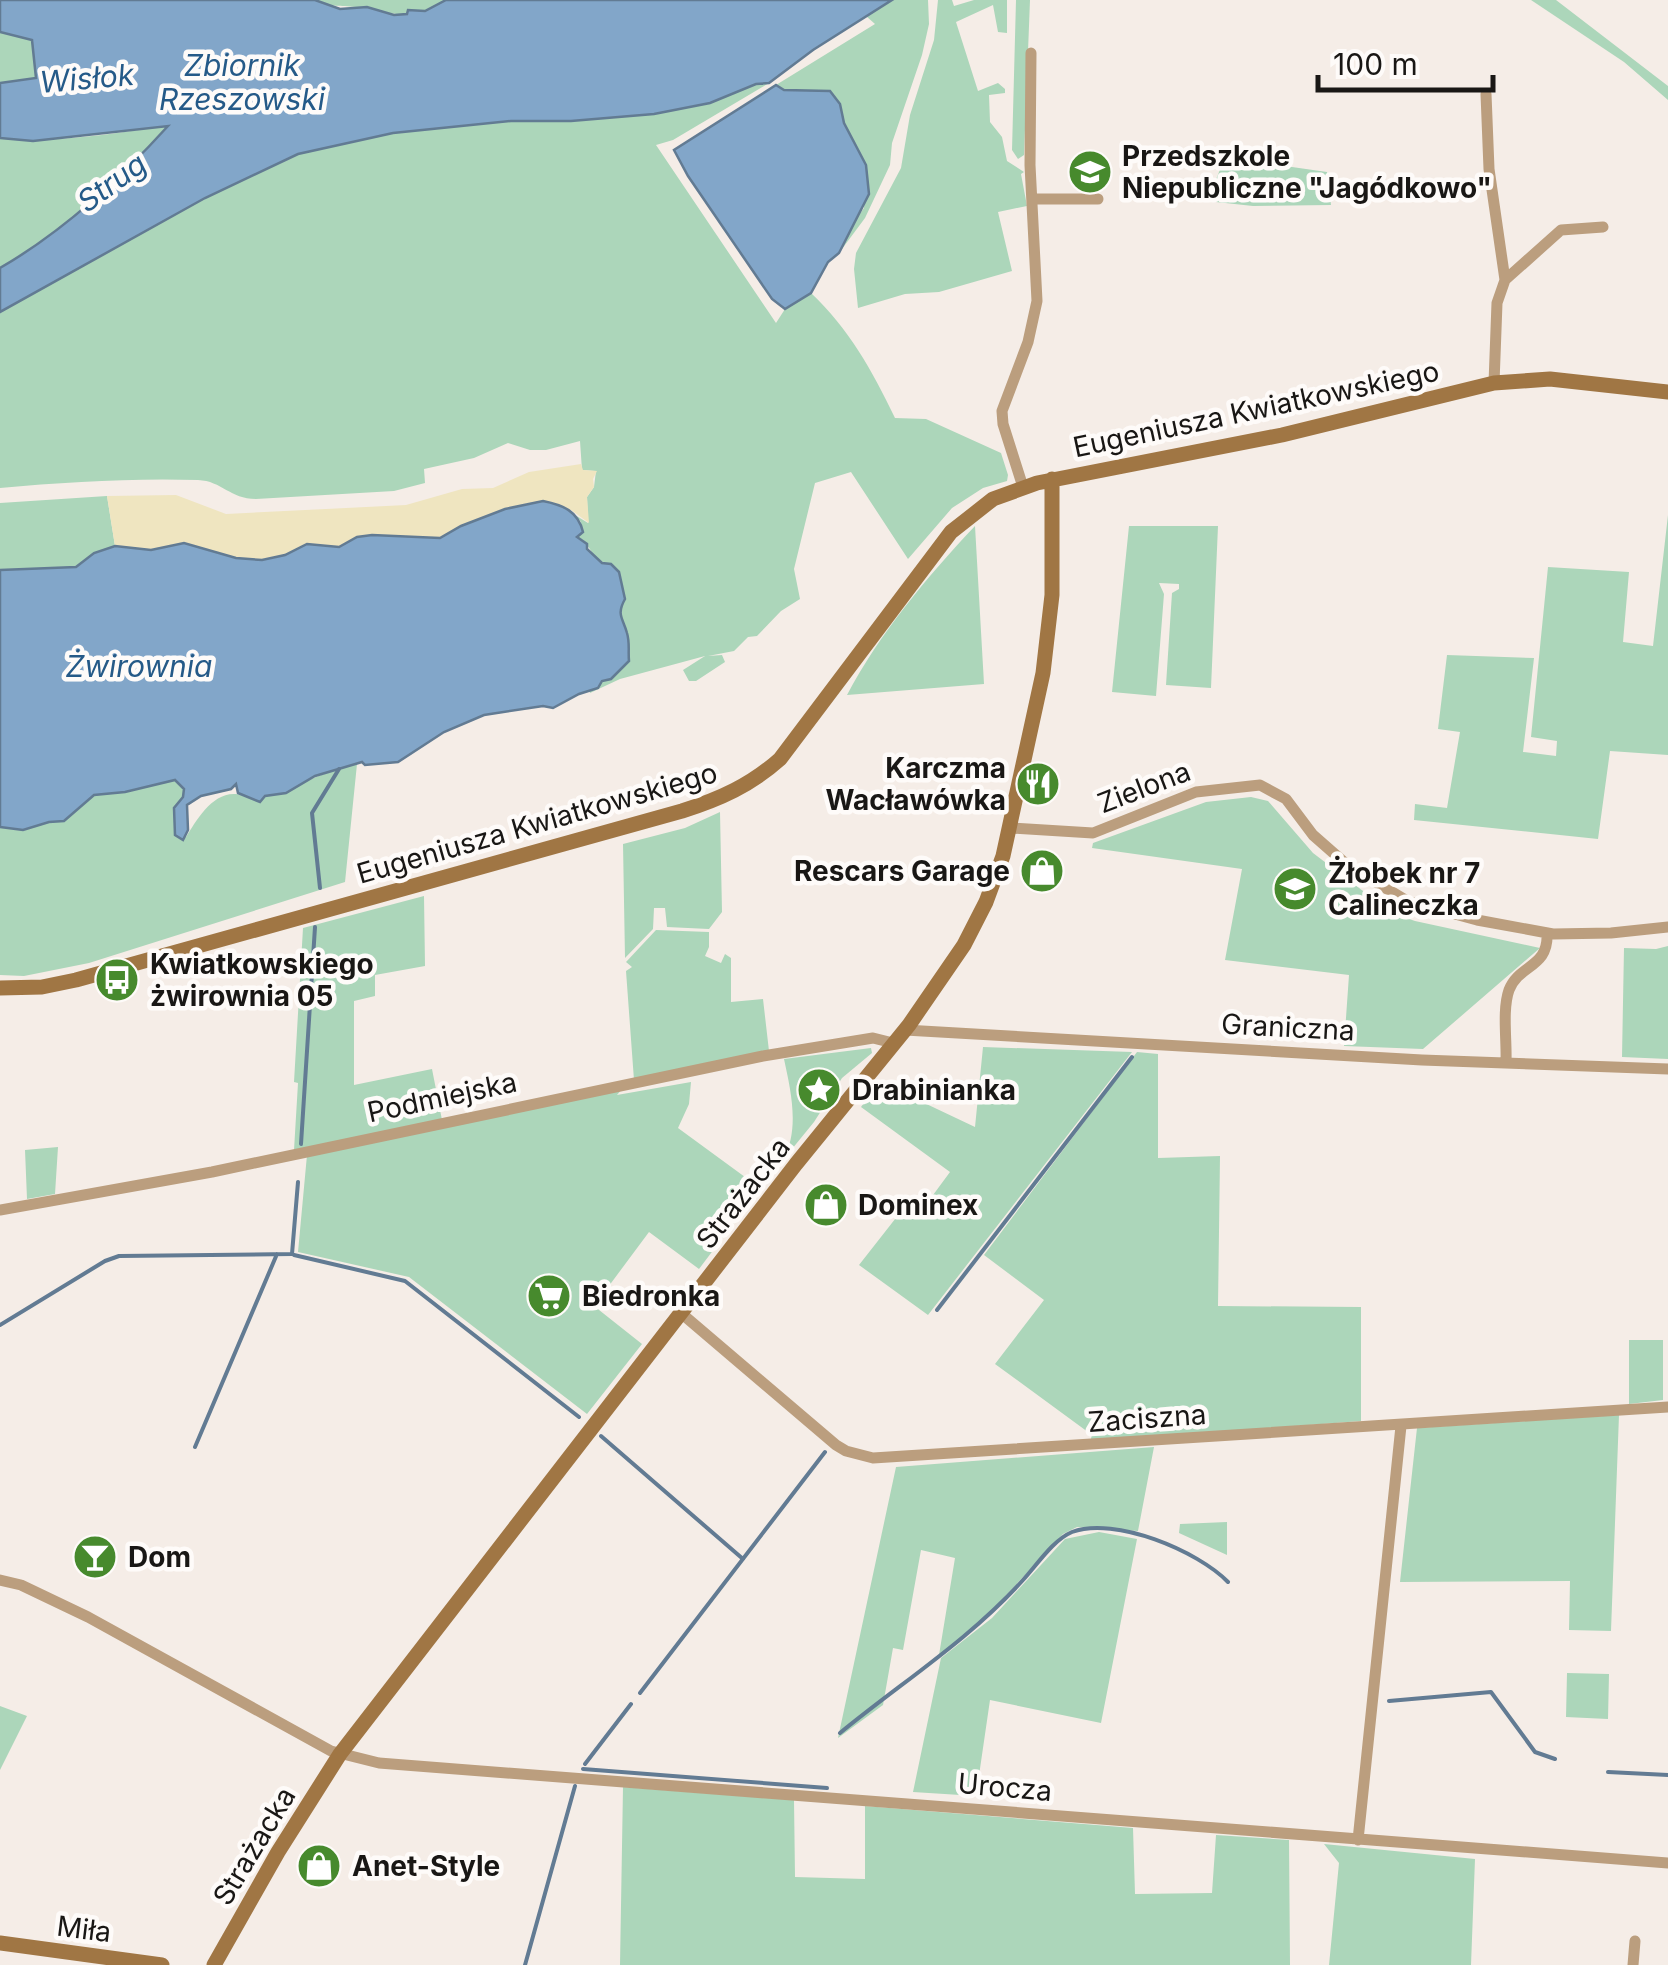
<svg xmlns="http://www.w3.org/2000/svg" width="1668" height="1965" font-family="Inter,sans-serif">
<rect width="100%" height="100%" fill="#f5ede7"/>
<path fill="#acd6ba" d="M315,0H446L425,11L409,10L407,14C389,15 374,9 356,7C338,5 335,8 315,0Z
M892,0H928L929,24L922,55L892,143L890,165L865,218L839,253L849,228L864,208L866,165L844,123L840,104L830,91L784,90L776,85L875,24L866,16Z
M938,0H952L954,6L974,0H1007V33L998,32L993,5L956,22L978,91L998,83L1005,89V93L989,95L990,122L1002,137L1007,161L1024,172L1021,174L1027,206L998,212L1012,271L939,292L905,294L858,308L854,269L856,253L901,168L910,115L934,40Z
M1016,0H1030L1024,155L1018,159L1012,150Z
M1531,0H1556L1668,86V100L1624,62Z
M0,32L32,40L36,78L0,83Z
M769,83L673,140L656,145L776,323L785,309L811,293C849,329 872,370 895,418L926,419L1001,453L1008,475L1007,481L983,488L952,508L908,559L851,472L815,483L794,569L800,599L781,611L757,636L748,637L734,651L708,656L722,655L725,662L696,681H689L683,670L705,656L620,679L590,693L589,690L598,688L602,681L629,661V655L620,612L624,594L611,564C594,562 593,551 583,540L576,537L581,522L575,515L588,523L587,497L594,487L596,471L582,470L580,441L546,450H530L508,443L474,458L424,469L425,483L394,491L256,499C230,499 222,481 198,480C132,478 66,482 0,488V312L205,198L298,154L393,133L511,121H571L654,114L710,103L756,84Z
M170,125C118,179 65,231 0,268V138C57,143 113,134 170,125Z
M1230,158V166H1246L1248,158L1249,166H1264L1265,158L1267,166H1282L1284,158L1285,166L1327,172L1331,205L1253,206L1216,202L1211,192L1223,162Z
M107,496L115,546L94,553L76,567L0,570V503Z
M1668,515V755L1610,751L1598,839L1414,820L1415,804L1447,808L1460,732L1438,729L1447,655L1534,658L1523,752L1556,756L1557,741L1531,737L1548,567L1629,572L1623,642L1653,646Z
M975,526L984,684L847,695C880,633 927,577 975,526Z
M1129,526H1218L1211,688L1166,685L1172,593L1179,589V584L1159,583L1164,594L1156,696L1112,692Z
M357,764L345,882L89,963L24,976L0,975V827L23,830L49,822L64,821L94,795L125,792L175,780L184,789L183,797L174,808L186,837C196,821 212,792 236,794C241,794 253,800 259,802L264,796C272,794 281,795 288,791C311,778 331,770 357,764Z
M1251,797L1268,801L1313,853L1392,913L1415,921L1540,948L1423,1049L1344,1046L1349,975L1225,960L1242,869L1092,848L1093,843L1206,802Z
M720,812L722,912L709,929L667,927L665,908H654L653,929L625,958L623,844L685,828Z
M424,896L425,966L375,975V996L354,1001V1085L432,1069L442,1120L294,1150L298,1083L294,1082L303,928Z
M656,930L709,932V947L705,956L721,963L725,954L731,958V1002L763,999L769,1051L634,1080L626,971L632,967L626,962Z
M1668,946V1059L1622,1057L1624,948L1656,949Z
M983,1047L1132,1052L928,1315L859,1265L910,1200L922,1210L950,1172L861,1107L880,1082L975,1127Z
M871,1048L872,1053L842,1078L814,1122L783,1160C800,1129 791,1092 784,1059Z
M1137,1052L1158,1054V1158L1220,1156L1218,1306L1361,1307V1421L1090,1442L1092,1435L995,1364L1044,1300L984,1255Z
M691,1082L689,1104L678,1128L760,1188L699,1269L649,1232L594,1306L642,1344L587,1414L409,1277L298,1252L307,1155L622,1089L617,1095Z
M58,1147L55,1194L27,1199L25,1150Z
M1629,1340H1663V1400L1629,1404Z
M1619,1415L1611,1631L1569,1630L1570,1581L1400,1582L1417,1428Z
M1154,1447L1138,1531L1077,1527L1063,1534L984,1619L939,1655L955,1558L921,1550L903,1650L893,1648L883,1705L838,1738L896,1467Z
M1227,1522V1555L1179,1533L1180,1524Z
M1099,1532L1137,1539L1101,1723L990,1700L976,1796L913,1792L941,1658L992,1618L1065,1539Z
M1567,1673L1609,1674L1608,1719L1566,1717Z
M0,1706L27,1716L0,1770Z
M623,1787L794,1800L795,1877L865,1879V1806L1133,1828L1135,1894L1212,1893L1216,1835L1289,1840L1290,1965H620Z
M1324,1844L1475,1859L1471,1965H1329L1339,1863Z"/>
<path fill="#efe5c0" d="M581,464L583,470L597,471L593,479L594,487L587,497L589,523L571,510L533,502L505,509L461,526L441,538L372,535L339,547L307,544L285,555L262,560L236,558L184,543L151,550L115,546L107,496L176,495L226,514L406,505L462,489L493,488L529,472Z"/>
<path fill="#82a6c9" stroke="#627b93" stroke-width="2.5" d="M0,0H315L340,9L367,7L394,15L407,14L408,10L425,11L446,0H892L813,50L769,83L756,84L710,103L654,114L571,121H511L393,133L298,154L205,198L0,312V268C64,231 119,180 168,126L33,141L0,138V83L36,78L32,40L0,32Z
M776,85L784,90L830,91L840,104L844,123L866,165L869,194L839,253L828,262L811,293L785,309L772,299L688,176L674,150Z
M543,501C563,505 578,511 583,532L577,537L587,544V549L602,563L611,564L619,572L625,599C616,615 623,618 627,633C630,643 628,651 629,661L611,679L602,681L598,688L579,694L553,708L543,706L484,715L444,732L398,762L365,765L362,762L315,776L286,793L265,796L260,802L238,793L236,784L231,789L201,796L187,805L188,830L183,840L175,835L174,808L183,797L184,789L175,780L125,792L94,795L64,821L49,822L23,830L0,827V570L76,567L94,553L115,546L151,550L184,543L236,558L262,560L285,555L307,544L339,547L357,537L372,535L440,538L461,526L505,509Z"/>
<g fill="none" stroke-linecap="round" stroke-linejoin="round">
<path stroke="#627b93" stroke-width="4" d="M320,888L312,813L339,769
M301,1144L315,927
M294,1255L405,1281L579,1417
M937,1310L1132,1057
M0,1325L105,1261L119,1256L292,1254L298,1182
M601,1436L743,1559
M195,1447L277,1254
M640,1693L825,1452
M1389,1701L1491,1692L1535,1752L1555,1759
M840,1733C902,1682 969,1640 1023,1580C1037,1565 1053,1540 1072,1532C1115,1516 1198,1551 1228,1582
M585,1764L631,1704
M583,1769L827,1788
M1608,1772L1668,1775
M525,1965L575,1786"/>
<path stroke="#bb9e7e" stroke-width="11" d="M1486,94L1489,169L1505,280L1497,303L1494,383
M1032,199H1098
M1505,280L1561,230L1603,227
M1023,487L1003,424L1002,411L1028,342L1037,301L1030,165L1031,53
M1010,828L1093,833L1196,792L1260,785L1286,799L1313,835L1346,864L1407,901L1477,920L1553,934L1611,933L1668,927
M905,1030L1422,1060L1668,1069
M1506,1063C1507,1041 1502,1010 1509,990C1519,964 1549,968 1547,933
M0,1210L212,1172L763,1056L873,1038L893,1043
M681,1313L836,1445L846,1451L873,1458L1668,1407
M0,1580L21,1585L88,1617L331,1751L379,1763L1668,1863
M1358,1840L1401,1426
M1633,1965L1635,1941"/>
<path stroke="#a07644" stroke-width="15" d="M0,988L42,987L76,980L682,811C720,799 751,785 780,759L951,532L993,499L1037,483L1282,435L1494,383L1550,379L1668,392
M0,1943L162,1965
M214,1965L278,1852L340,1754L796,1164L909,1025L964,945L986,902L1003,856L1043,673L1052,595V479"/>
</g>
<defs>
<symbol id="school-disc" viewBox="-11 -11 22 22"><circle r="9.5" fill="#478a2d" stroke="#fefbf9"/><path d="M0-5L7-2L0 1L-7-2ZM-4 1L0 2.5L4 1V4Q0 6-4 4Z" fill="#fff"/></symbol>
<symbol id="restaurant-disc" viewBox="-11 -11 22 22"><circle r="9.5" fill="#478a2d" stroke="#fefbf9"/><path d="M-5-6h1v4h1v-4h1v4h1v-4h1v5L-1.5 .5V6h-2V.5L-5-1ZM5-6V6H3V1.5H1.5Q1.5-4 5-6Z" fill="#fff"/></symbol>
<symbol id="shop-disc" viewBox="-11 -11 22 22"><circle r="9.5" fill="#478a2d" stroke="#fefbf9"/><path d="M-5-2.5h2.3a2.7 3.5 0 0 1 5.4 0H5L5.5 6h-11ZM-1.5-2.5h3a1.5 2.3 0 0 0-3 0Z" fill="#fff"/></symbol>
<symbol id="bus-disc" viewBox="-11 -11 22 22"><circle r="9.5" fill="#478a2d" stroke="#fefbf9"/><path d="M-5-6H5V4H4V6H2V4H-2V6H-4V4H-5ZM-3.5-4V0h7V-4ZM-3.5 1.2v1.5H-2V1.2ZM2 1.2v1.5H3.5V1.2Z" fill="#fff"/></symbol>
<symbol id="sight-disc" viewBox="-11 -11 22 22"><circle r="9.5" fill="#478a2d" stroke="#fefbf9"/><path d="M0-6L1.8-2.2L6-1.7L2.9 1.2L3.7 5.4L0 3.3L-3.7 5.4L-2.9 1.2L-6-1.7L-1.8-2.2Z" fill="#fff"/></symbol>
<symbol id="supermarket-disc" viewBox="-11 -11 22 22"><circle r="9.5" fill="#478a2d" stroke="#fefbf9"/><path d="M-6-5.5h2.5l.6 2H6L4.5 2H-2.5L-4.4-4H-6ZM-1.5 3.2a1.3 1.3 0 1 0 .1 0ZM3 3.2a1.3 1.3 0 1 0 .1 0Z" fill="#fff"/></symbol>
<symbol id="bar-disc" viewBox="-11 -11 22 22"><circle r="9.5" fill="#478a2d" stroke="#fefbf9"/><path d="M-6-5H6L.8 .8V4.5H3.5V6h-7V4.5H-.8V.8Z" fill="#fff"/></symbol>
</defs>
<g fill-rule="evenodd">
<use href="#school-disc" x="1065" y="147" width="50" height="50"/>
<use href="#restaurant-disc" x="1013" y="759" width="50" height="50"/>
<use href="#shop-disc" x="1017" y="846" width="50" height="50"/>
<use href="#school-disc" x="1270" y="864" width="50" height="50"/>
<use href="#bus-disc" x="92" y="955" width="50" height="50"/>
<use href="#sight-disc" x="794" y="1065" width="50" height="50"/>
<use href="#shop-disc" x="801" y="1180" width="50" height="50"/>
<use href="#supermarket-disc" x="524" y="1271" width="50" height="50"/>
<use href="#bar-disc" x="70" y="1532" width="50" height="50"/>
<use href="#shop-disc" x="294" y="1841" width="50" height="50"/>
</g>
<g text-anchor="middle" stroke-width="9" stroke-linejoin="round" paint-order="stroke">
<g font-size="28" font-weight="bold" fill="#191715" stroke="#fefbf9" text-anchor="start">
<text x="1122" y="166">Przedszkole<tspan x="1122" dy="32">Niepubliczne "Jagódkowo"</tspan></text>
<text x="1006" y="778" text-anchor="end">Karczma<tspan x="1006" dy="32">Wacławówka</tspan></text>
<text x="1010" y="881" text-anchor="end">Rescars Garage</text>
<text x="1328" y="883">Żłobek nr 7<tspan x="1328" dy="32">Calineczka</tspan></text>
<text x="150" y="974">Kwiatkowskiego<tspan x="150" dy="32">żwirownia 05</tspan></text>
<text x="852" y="1100">Drabinianka</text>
<text x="858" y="1215">Dominex</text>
<text x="582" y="1306">Biedronka</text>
<text x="128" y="1567">Dom</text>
<text x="352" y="1876">Anet-Style</text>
</g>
<g font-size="28" fill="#191715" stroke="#fefbf9">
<text transform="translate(1256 409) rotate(-12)" y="10">Eugeniusza Kwiatkowskiego</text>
<text transform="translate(1144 787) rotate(-21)" y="10">Zielona</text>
<text transform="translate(537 823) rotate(-16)" y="10">Eugeniusza Kwiatkowskiego</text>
<text transform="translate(1288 1027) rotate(3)" y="10">Graniczna</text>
<text transform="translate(442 1097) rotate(-12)" y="10">Podmiejska</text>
<text transform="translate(743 1193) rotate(-52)" y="10">Strażacka</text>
<text transform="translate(1147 1418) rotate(-4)" y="10">Zaciszna</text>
<text transform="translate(1005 1787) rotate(5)" y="10">Urocza</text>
<text transform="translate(254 1846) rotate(-59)" y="10">Strażacka</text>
<text transform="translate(84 1929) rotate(7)" y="10">Miła</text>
</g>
<g font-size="30" font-style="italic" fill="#255a88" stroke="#fefbf9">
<text x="242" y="76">Zbiornik<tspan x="242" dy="34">Rzeszowski</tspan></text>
<text transform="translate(87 79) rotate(-5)" y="10">Wisłok</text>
<text transform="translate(112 183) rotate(-36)" y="10">Strug</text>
<text x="139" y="677">Żwirownia</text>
</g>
</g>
<path d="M1318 75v15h175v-15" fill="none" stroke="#191715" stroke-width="5"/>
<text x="1333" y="75" font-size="30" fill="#191715" stroke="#fefbf9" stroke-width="8" paint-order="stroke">100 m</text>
</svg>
